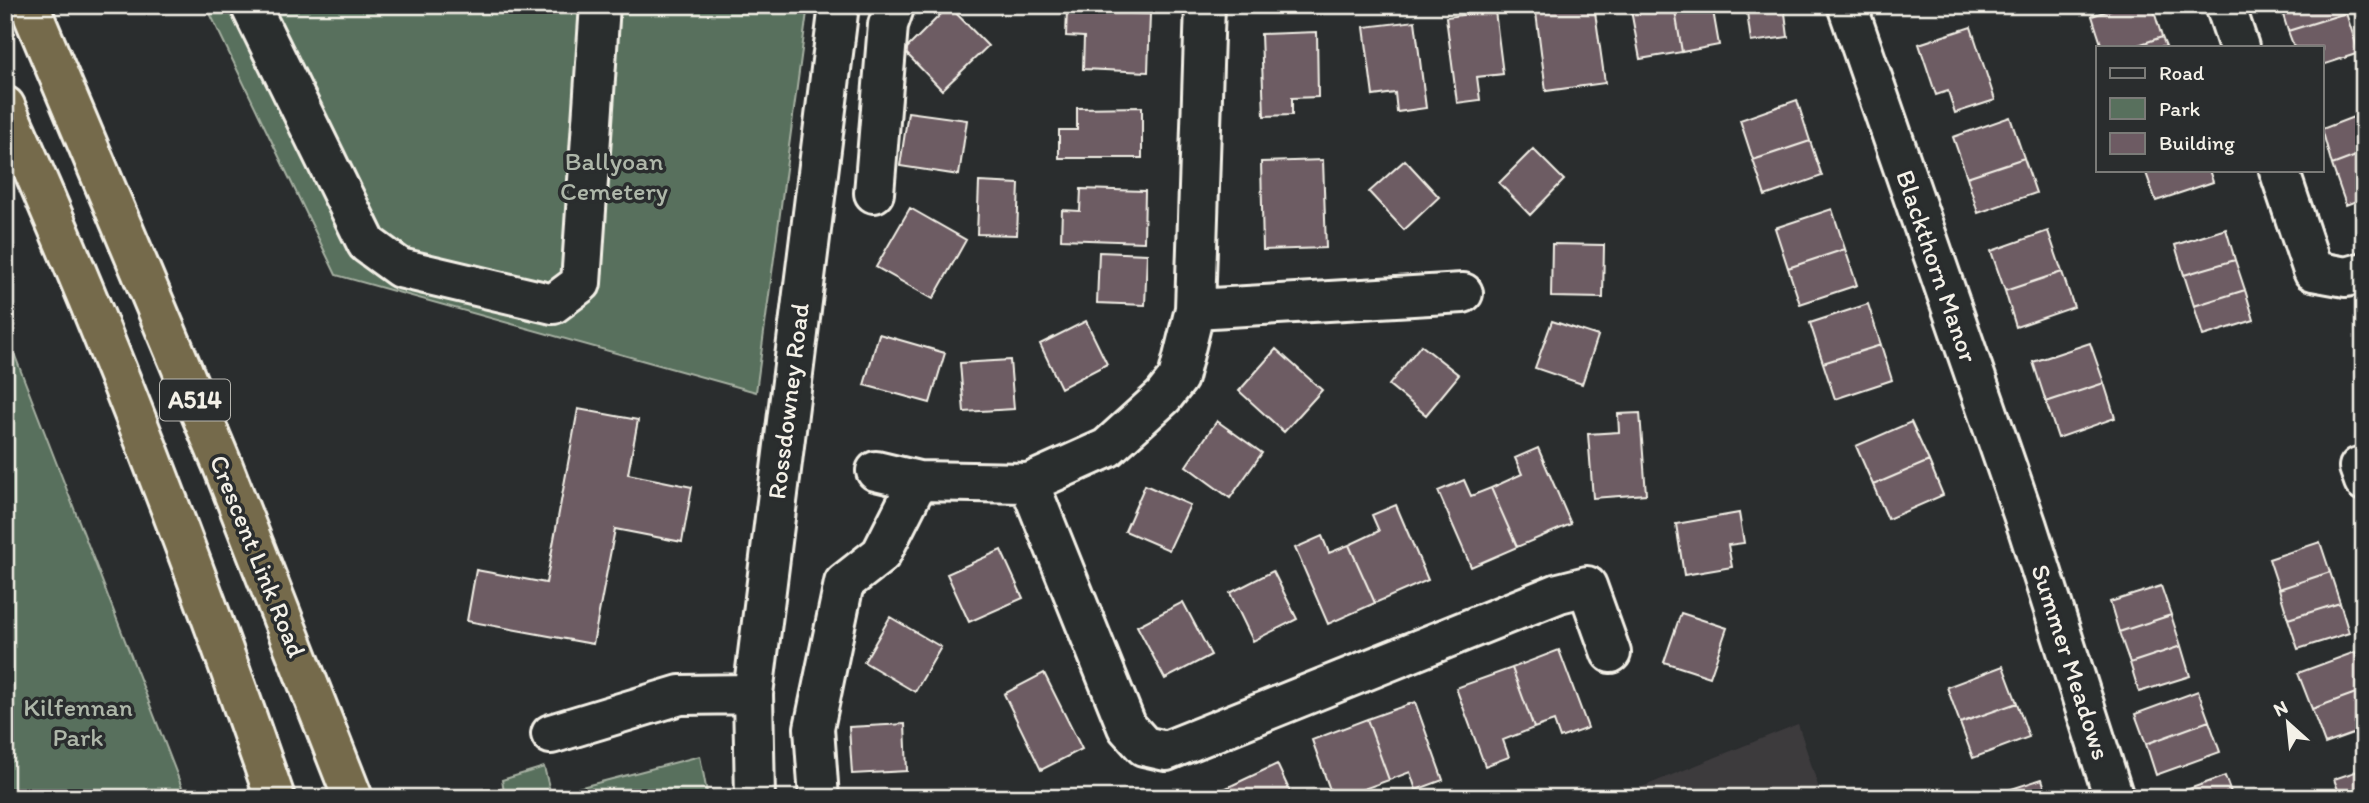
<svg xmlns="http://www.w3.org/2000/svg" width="2369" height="803" font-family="Itim,sans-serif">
<rect width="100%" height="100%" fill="#2a2d2e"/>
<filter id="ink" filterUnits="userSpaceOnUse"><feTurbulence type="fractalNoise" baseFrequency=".0143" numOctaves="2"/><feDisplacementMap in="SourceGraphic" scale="14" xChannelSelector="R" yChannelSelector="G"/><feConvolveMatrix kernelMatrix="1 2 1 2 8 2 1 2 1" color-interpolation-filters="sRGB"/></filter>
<g filter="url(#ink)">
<path fill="#3e3b3e" d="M1798,724L1822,798H1615Z"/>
<path fill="#58705d" stroke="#a6b0a2" stroke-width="2" d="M206,5H808L756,392L336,275Z
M5,330L186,798H5Z
M700,756L708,798H505L502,780L544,767L551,795Z"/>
<path fill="#6d5b63" stroke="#f4f1e8" stroke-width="2" d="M1535,5H1594L1605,83L1546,91Z
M1630,5H1674L1682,52L1640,59Z
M1674,5H1712L1719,45L1682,52Z
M1746,5H1784L1788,37L1751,42Z
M2124,5H2152L2162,37L2132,47H2102L2092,16Z
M2280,5H2344L2346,13L2288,31Z
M949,6L988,46L942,90L904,51Z
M1067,10L1150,14L1148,72L1083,69L1084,37L1066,36Z
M1495,11L1503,74L1477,77L1480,100L1457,103L1446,17Z
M2346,13L2359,53L2322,65V47H2294L2288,31Z
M1415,21L1426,108L1397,112L1395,93L1373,96L1364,27Z
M1971,27L1995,100L1955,113L1948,91L1936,95L1919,44Z
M1317,32L1318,97L1292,98V115L1264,116L1261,34Z
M2162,37L2166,47H2132Z
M1797,100L1810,141L1753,160L1740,120Z
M1142,107V158H1059V130H1077V108Z
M908,112L967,120L959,175L900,166Z
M2364,113V153L2332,165L2322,129Z
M2010,117L2024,158L1967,177L1953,137Z
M1810,141L1822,176L1765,196L1753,160Z
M1533,149L1564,180L1530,215L1499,183Z
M2364,153V198L2346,205L2332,165Z
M2024,158L2036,193L1978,213L1967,177Z
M1323,160L1326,248L1263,250L1261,162Z
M1405,160L1439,197L1404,230L1369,192Z
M2145,170H2209L2213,182L2156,201Z
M979,182L1019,184L1017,235L977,234Z
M1081,189L1145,191L1144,242L1061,239L1062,210L1080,211Z
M910,208L966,240L933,299L876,267Z
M1832,209L1845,249L1788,268L1775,228Z
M2226,229L2235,260L2184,275L2175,245Z
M2048,231L2062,272L2005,291L1991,251Z
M1552,244L1604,245L1603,298L1551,297Z
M1845,249L1857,285L1800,304L1788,268Z
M1099,252L1147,254L1145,305L1097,303Z
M2235,260L2245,290L2194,306L2184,275Z
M2062,272L2074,307L2016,327L2005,291Z
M2245,290L2254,320L2203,336L2194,306Z
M1868,304L1881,345L1823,363L1810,323Z
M1086,321L1107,364L1061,388L1040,344Z
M1552,321L1598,336L1582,384L1535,368Z
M879,334L945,353L930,403L864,385Z
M2090,343L2104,383L2046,402L2033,362Z
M1421,345L1459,375L1426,415L1389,385Z
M1881,345L1892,380L1835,399L1823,363Z
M1276,349L1322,390L1284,432L1239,391Z
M1010,360L1014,409L964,412L960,363Z
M2104,383L2115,418L2058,438L2046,402Z
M578,409L638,420L628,474L692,487L682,542L615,529L593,644L467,621L476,570L546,583Z
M1640,413L1646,494L1593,498L1588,434L1619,432L1618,414Z
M1217,421L1262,453L1230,498L1186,466Z
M1911,422L1929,461L1873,485L1856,446Z
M1538,448L1571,524L1517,547L1491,488L1522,474L1515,458Z
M1929,461L1943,495L1888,519L1873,485Z
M1464,480L1471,496L1491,488L1517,547L1471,567L1438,491Z
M1145,485L1190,505L1169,550L1125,531Z
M1396,505L1428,580L1375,603L1349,545L1379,531L1372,515Z
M1739,513L1744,543L1728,545L1732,567L1684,575L1676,524Z
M1322,536L1329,553L1349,545L1375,603L1328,624L1295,548Z
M2320,542L2330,572L2279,589L2269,559Z
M1001,550L1023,598L969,622L947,574Z
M1273,571L1297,619L1253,641L1230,593Z
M2330,572L2340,603L2288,619L2279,589Z
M2161,586L2171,615L2119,632L2110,602Z
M1183,602L1211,655L1165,679L1137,626Z
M2340,603L2349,633L2298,649L2288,619Z
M1681,613L1727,628L1710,677L1664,662Z
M2171,615L2181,646L2130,663L2119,632Z
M890,617L941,647L915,692L864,662Z
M2181,646L2190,676L2139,692L2130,663Z
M1559,650L1588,728L1560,738L1554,721L1534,728L1512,668Z
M2355,652L2364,677V690L2312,709L2298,673Z
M2003,666L2017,703L1960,723L1947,687Z
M1512,668L1534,728L1503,740L1509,757L1485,766L1456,688Z
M1044,673L1082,749L1041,770L1004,694Z
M2364,690V730L2325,744L2312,709Z
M2198,691L2209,721L2146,744L2135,714Z
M1415,702L1443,780L1416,790L1410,772L1389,780L1367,719Z
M2017,703L2029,737L1973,758L1960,723Z
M1367,719L1389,780L1358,791L1361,798H1333L1312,740Z
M2209,721L2220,752L2156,775L2146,744Z
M905,724L907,771L852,774L849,727Z
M1277,764L1293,798H1205Z
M2364,769V798H2341L2334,779Z
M2225,776L2233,798H2164Z
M2042,779L2048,798H1984Z"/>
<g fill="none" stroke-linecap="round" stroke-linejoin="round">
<defs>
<path id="minor" d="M250,5L367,244L400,268L553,304L581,283L600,5
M1847,5L2027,526L2114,798
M2225,5L2239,47
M2279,170L2313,271L2346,277L2364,272
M874,193L888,25L895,5
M1195,309L1463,293
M2364,466L2359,467L2364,481
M876,471L918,481L1029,483L1107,448L1163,397L1178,378L1195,309L1205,5
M1029,483L1127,727L1144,746L1166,751L1559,593L1587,586L1611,653
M551,734L680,695L753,694
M755,798L753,694L839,5
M819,798L814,728L844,583L881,554L918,481"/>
<path id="highway" d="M29,5L222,464L353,798
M5,106C106,332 195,564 275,798"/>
</defs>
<use href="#minor" stroke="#f4f1e8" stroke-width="44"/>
<use href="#highway" stroke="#f4f1e8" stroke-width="44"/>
<use href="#minor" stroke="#2a2d2e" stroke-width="38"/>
<use href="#highway" stroke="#756b4b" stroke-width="38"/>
</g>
</g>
<g text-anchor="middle" stroke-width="7" stroke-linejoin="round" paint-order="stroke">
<rect fill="#2a2d2e" stroke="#b7b6b0" stroke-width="2" x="160" y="379.5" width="70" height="41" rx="5"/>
<g font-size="24" font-weight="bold" fill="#f4f1e8">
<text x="195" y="408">A514</text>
</g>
<g font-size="26" fill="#aeb7a9" stroke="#2a2d2e">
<text x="614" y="170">Ballyoan<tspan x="614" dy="30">Cemetery</tspan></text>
<text x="78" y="716">Kilfennan<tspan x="78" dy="30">Park</tspan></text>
</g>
<g font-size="26" fill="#f4f1e8" stroke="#2a2d2e">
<text transform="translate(1937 266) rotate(71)" y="9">Blackthorn Manor</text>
<text transform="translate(788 401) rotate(-83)" y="9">Rossdowney Road</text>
<text transform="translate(258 556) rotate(68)" y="9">Crescent Link Road</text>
<text transform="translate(2071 662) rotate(72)" y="9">Summer Meadows</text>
</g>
</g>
<rect width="2369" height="803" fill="none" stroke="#2a2d2e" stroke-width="28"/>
<rect x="14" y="14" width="2341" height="775" fill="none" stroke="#f4f1e8" stroke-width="2.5" filter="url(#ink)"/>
<rect x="2096" y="46" width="228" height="126" fill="#2a2d2e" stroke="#7b7b78" stroke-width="2"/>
<rect x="2110" y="68" width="35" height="10" fill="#2a2d2e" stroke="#7b7b78" stroke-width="2"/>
<text x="2159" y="80" font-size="21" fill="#f4f1e8">Road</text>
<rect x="2110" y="98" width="35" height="21" fill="#58705d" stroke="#7b7b78" stroke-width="2"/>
<text x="2159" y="116" font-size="21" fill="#f4f1e8">Park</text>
<rect x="2110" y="133" width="35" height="21" fill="#6d5b63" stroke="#7b7b78" stroke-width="2"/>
<text x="2159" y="150" font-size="21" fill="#f4f1e8">Building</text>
<g transform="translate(2288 723) rotate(333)" stroke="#2a2d2e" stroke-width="5" paint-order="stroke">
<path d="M0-5L12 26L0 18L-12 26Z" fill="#f4f1e8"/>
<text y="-10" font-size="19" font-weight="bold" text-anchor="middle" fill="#f4f1e8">N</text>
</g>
</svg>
